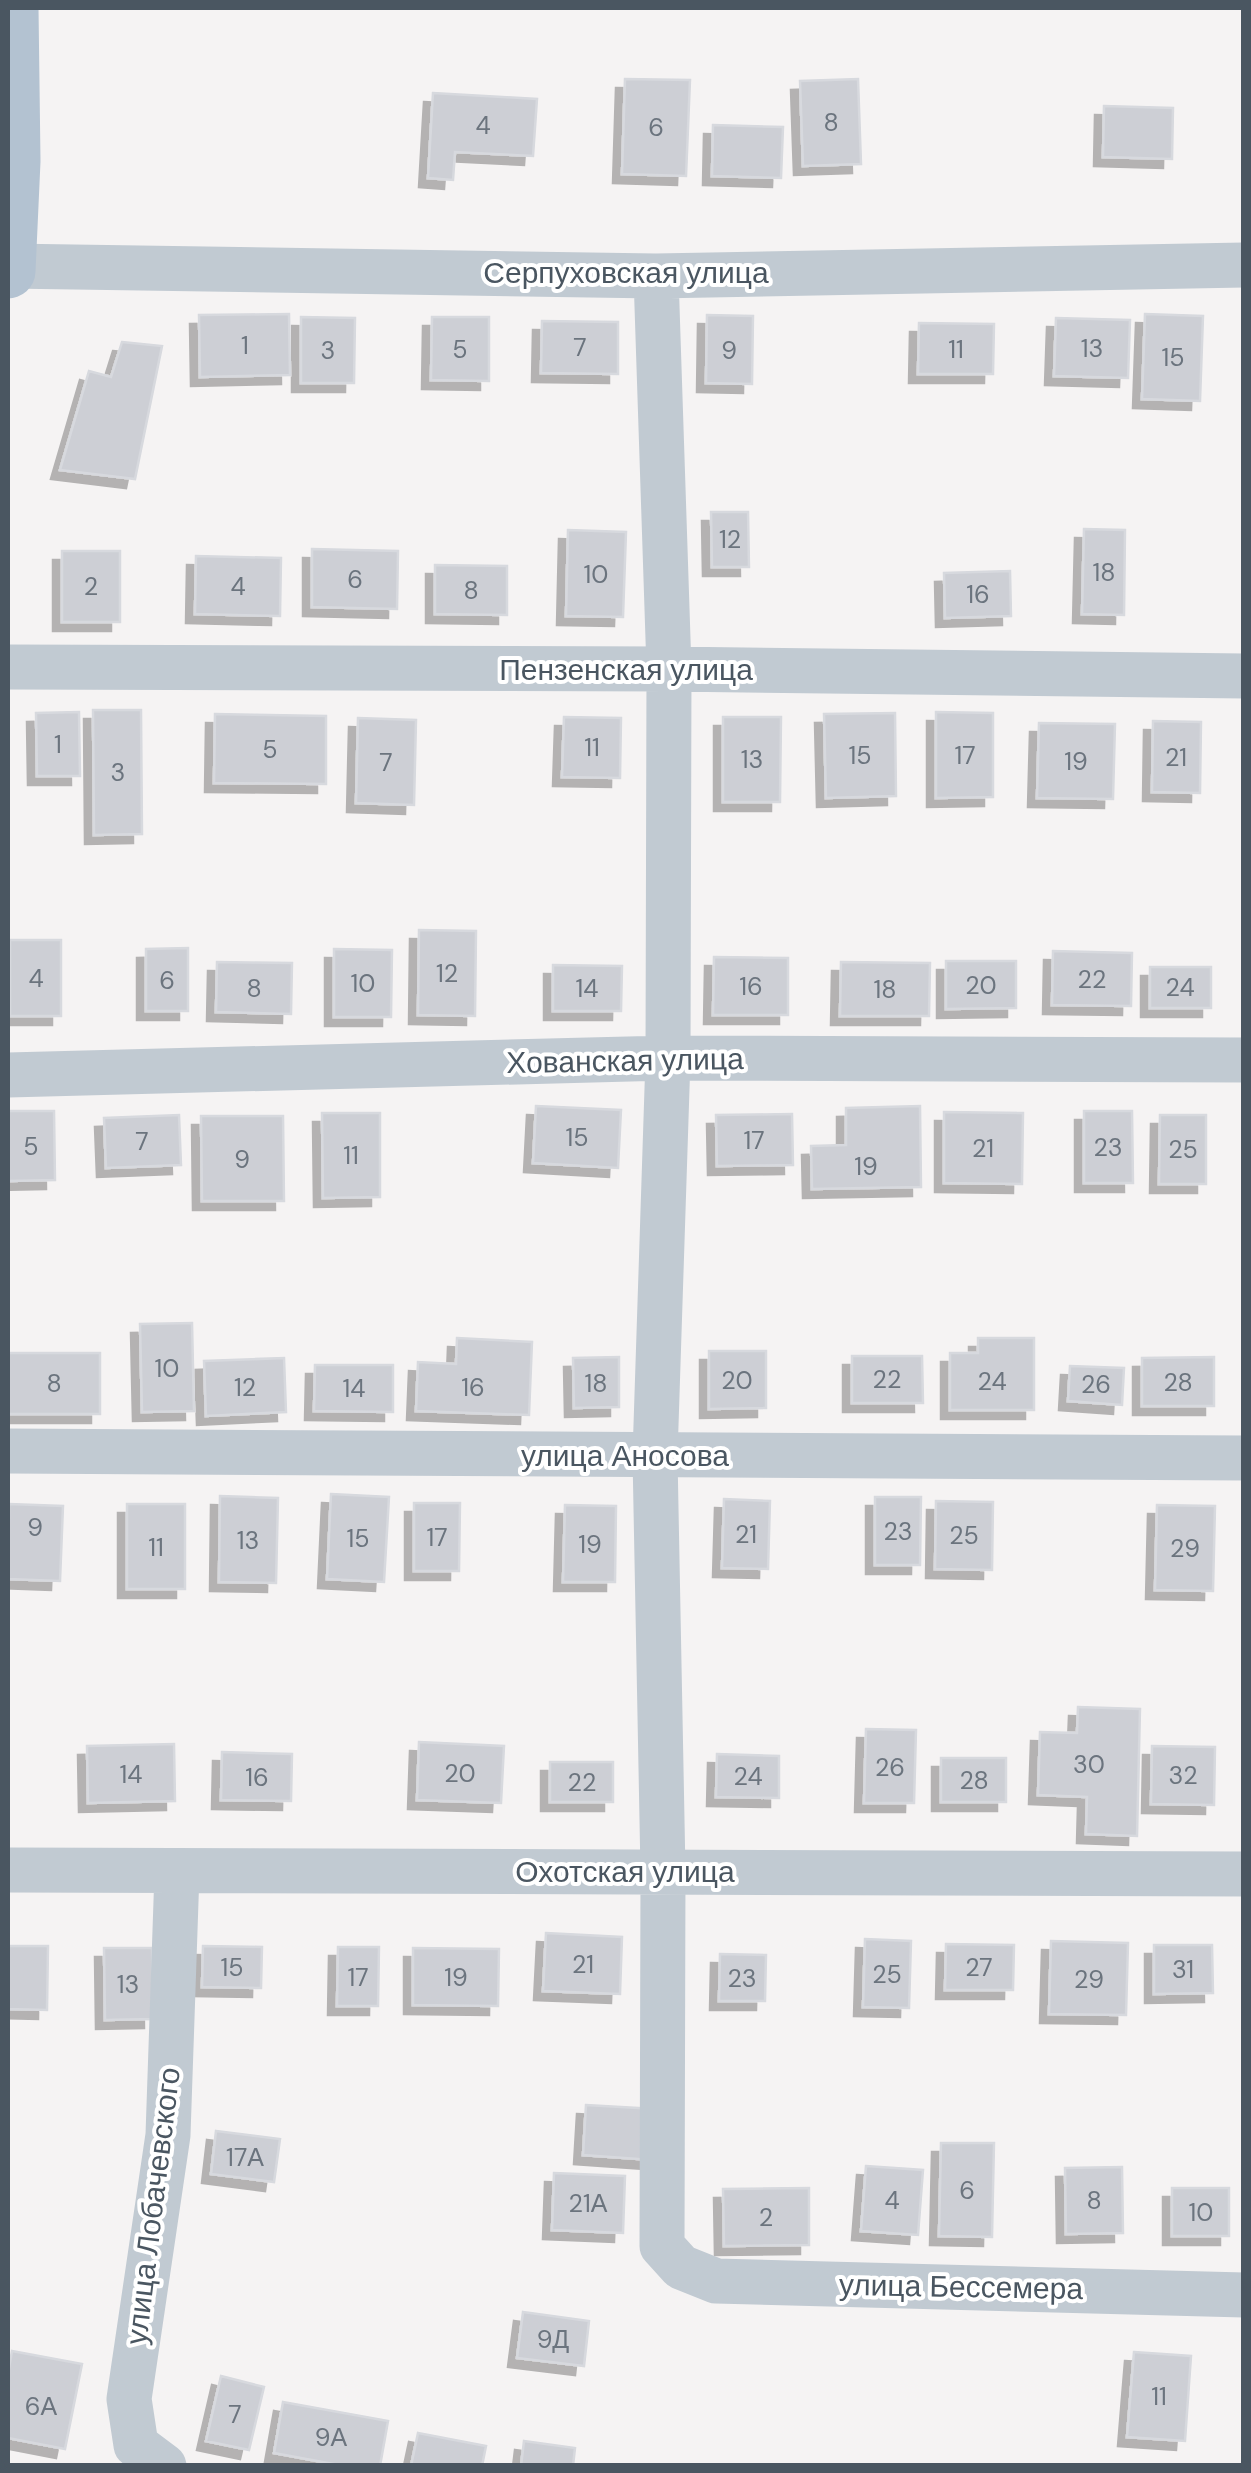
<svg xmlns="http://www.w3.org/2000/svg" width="1251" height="2473" font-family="'DM Sans',sans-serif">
<defs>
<filter id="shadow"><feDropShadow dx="-9" dy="9" stdDeviation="0" flood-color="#0004"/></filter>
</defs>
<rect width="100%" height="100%" fill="#f5f3f3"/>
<path fill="#cdcfd5" stroke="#d7d9de" stroke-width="2.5" filter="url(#shadow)" d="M625,79L690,80L686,176L622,174Z
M858,79L861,164L803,166L800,81Z
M433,93L537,99L533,156L455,152L453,180L428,178Z
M1104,106L1173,108L1172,159L1103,157Z
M713,125L783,127L781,178L712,176Z
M289,314L290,375L200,377L199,315Z
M1145,314L1203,316L1200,401L1142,399Z
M707,315L753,316L752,384L706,383Z
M301,317L355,318L354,383H301Z
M432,317H489V381L431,380Z
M1056,318L1130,320L1128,378L1054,376Z
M542,321L618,322V374L541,373Z
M919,323L994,324L993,374H918Z
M122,342L162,346L135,479L60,470L89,371L111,377Z
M711,512H748L749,567H712Z
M1084,529L1125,530L1124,615L1082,614Z
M568,530L626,532L623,617L566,616Z
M312,549L398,551L397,609L312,607Z
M62,551H120V622H62Z
M196,556L281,558L280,616L195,614Z
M435,565L507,566V615L435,614Z
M1010,571L1011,616L945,618L944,573Z
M93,710H141L142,834L94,835Z
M79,712L80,776H37L36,713Z
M936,712L993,713V797L936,798Z
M895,713L896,796L826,798L824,714Z
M215,714L326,716V784L214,783Z
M564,717L621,718L620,778L562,777Z
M723,717H781L780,802H723Z
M358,718L416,720L414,805L356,803Z
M1153,721L1201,722L1200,793L1152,792Z
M1039,723L1115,724L1113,799L1037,798Z
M419,930L476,931L475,1016L418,1015Z
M10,940H61V1016H10Z
M188,948V1011H146V949Z
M334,949L392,950L391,1017H334Z
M1053,951L1132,953L1131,1006L1052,1005Z
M714,957L788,958V1015H713Z
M946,961H1016V1008L946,1009Z
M217,962L292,963L291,1014L216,1012Z
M841,962L930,963L929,1016H840Z
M553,965L622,966L621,1011H553Z
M1150,967H1211V1008H1150Z
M536,1106L621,1110L618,1168L533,1163Z
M920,1106L921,1187L812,1189L811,1146L846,1145V1108Z
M8,1111H54L55,1180L8,1181Z
M1084,1111H1132L1133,1183H1084Z
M944,1112L1023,1113L1022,1184L944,1183Z
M322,1113H380V1197L323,1198Z
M792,1114L793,1165L717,1166L716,1115Z
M179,1115L181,1165L106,1168L104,1118Z
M1160,1115H1206V1184H1159Z
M201,1116H283L284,1201H202Z
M192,1323L194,1411L142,1412L140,1324Z
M457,1338L532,1342L529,1415L416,1411L418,1362L456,1364Z
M978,1338H1034V1410H950V1353H978Z
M709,1351H766V1408L709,1409Z
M8,1353H100V1414H8Z
M852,1356H922L923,1403H852Z
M619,1357V1407L574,1408L573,1358Z
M1214,1357V1406H1142V1358Z
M284,1358L286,1412L206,1416L204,1361Z
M315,1365H393V1412L314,1411Z
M1070,1366L1124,1368L1122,1405L1068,1401Z
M331,1494L389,1497L384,1582L327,1579Z
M220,1496L278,1498L276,1583L219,1582Z
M875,1497H921L920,1565H875Z
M724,1499L770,1501L768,1569L722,1568Z
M936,1501L993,1502L992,1570L935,1569Z
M414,1503H460L459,1571H414Z
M9,1504L63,1506L60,1581L8,1579Z
M127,1504H185V1589H127Z
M565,1505L616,1506L615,1582H563Z
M1157,1505L1215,1506L1213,1591L1155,1590Z
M1078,1707L1140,1709L1137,1836L1086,1834L1087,1797L1038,1795L1040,1732L1077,1733Z
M866,1729L916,1730L914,1803H864Z
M419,1742L504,1746L501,1803L417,1800Z
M174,1744L175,1801L88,1803L87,1746Z
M1152,1746L1215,1747L1214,1805L1151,1804Z
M222,1752L292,1754L291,1801L221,1800Z
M717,1754L779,1756V1798L716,1797Z
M941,1758H1006V1802H941Z
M550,1762H613V1802H550Z
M546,1933L622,1937L620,1994L543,1991Z
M865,1939L911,1941L909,2008L863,2007Z
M1051,1941L1128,1943L1126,2015L1049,2014Z
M946,1944L1014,1945L1013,1990H945Z
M1154,1945H1212L1213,1993L1154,1994Z
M8,1946H48L47,2010L8,2009Z
M203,1946L262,1947L261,1988L202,1987Z
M338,1947H379L378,2006H337Z
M104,1948H152L153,2019L105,2020Z
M413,1948L499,1949L498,2006L413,2005Z
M720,1954L766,1955L765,2001H719Z
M586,2105L655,2109L652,2160L583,2155Z
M216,2131L280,2139L274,2182L211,2174Z
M941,2143H994L992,2237L939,2236Z
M866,2166L923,2170L918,2235L861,2231Z
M1122,2167L1123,2233L1066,2234L1065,2168Z
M554,2173L625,2176L623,2233L552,2230Z
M809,2188V2245L724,2246L723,2189Z
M1172,2188H1229V2236H1172Z
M523,2312L589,2321L584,2366L517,2358Z
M12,2351L82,2364L65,2449L8,2438V2374Z
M1134,2352L1191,2356L1185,2441L1127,2437Z
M221,2376L264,2387L249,2450L206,2441Z
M283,2402L388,2421L380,2466H344L274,2453Z
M418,2433L486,2446L482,2466H411Z
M524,2441L575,2448L573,2466H521Z"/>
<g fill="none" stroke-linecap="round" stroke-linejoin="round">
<path stroke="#c1cad2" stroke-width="45" d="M8,266L656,276L1244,265
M656,276L669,669L668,1058L655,1456L663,1872L662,2246L681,2267L716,2281L1244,2295
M8,667L669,669L1244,676
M8,1075L668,1058L1244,1060
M8,1451L1244,1458
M8,1870L1244,1874
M164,2466L136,2445L129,2399L168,2135L177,1872"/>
<path stroke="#b3c2d1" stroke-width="55" d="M8,271L13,161L11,8"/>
</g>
<g text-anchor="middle" stroke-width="8" stroke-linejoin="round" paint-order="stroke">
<g font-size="25" fill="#6b747e">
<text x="831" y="131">8</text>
<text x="483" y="134">4</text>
<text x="656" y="136">6</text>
<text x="245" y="354">1</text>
<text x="580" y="356">7</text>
<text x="1092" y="357">13</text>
<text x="460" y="358">5</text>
<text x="956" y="358">11</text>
<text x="328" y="359">3</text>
<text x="729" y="359">9</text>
<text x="1173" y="366">15</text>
<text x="730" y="548">12</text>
<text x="1104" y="581">18</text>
<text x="596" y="583">10</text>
<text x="355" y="588">6</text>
<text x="91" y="595">2</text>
<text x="238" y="595">4</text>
<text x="471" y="599">8</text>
<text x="978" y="603">16</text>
<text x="58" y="753">1</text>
<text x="592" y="756">11</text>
<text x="270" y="758">5</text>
<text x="860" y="764">15</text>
<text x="965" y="764">17</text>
<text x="1176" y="766">21</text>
<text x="752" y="768">13</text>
<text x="1076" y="770">19</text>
<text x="386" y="771">7</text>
<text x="118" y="781">3</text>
<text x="447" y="982">12</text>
<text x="36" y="987">4</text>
<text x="1092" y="988">22</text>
<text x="167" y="989">6</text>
<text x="363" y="992">10</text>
<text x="981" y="994">20</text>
<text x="751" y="995">16</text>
<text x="1180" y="996">24</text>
<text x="254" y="997">8</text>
<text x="587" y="997">14</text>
<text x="885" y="998">18</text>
<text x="577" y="1146">15</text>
<text x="754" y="1149">17</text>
<text x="142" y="1150">7</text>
<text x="31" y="1155">5</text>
<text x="1108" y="1156">23</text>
<text x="983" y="1157">21</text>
<text x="1183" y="1158">25</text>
<text x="351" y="1164">11</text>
<text x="242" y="1168">9</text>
<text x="866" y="1175">19</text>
<text x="167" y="1377">10</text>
<text x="887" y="1388">22</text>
<text x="737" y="1389">20</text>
<text x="992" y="1390">24</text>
<text x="1178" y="1391">28</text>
<text x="54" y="1392">8</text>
<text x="596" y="1392">18</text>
<text x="1096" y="1393">26</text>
<text x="245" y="1396">12</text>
<text x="473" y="1396">16</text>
<text x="354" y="1397">14</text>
<text x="35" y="1536">9</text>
<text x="898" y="1540">23</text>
<text x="746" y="1543">21</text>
<text x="964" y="1544">25</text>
<text x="437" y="1546">17</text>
<text x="358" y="1547">15</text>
<text x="248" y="1549">13</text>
<text x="590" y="1553">19</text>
<text x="156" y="1556">11</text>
<text x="1185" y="1557">29</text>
<text x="1089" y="1773">30</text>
<text x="890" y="1776">26</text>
<text x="460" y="1782">20</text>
<text x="131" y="1783">14</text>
<text x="1183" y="1784">32</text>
<text x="748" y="1785">24</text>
<text x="257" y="1786">16</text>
<text x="974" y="1789">28</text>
<text x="582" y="1791">22</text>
<text x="583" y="1973">21</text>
<text x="232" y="1976">15</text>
<text x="979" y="1976">27</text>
<text x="1183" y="1978">31</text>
<text x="887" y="1983">25</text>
<text x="358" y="1986">17</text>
<text x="456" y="1986">19</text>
<text x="742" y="1987">23</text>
<text x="1089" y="1988">29</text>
<text x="128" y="1993">13</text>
<text x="245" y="2166">17А</text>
<text x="967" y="2199">6</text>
<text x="892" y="2209">4</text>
<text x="1094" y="2209">8</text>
<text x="588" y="2212">21А</text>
<text x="1201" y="2221">10</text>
<text x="766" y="2226">2</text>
<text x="553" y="2348">9Д</text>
<text x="1159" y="2405">11</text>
<text x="41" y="2415">6А</text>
<text x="235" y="2423">7</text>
<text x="331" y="2446">9А</text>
</g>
<g font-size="30" fill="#4a5661" stroke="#fff">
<text x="626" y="283">Серпуховская улица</text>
<text x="626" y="680">Пензенская улица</text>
<text transform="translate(625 1061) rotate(-1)" y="10">Хованская улица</text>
<text x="625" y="1466">улица Аносова</text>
<text x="625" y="1882">Охотская улица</text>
<text transform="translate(153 2206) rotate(-83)" y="10">улица Лобачевского</text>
<text transform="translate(961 2287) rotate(1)" y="10">улица Бессемера</text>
</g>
</g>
<rect width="1251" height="2473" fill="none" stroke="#4a5661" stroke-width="20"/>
</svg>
